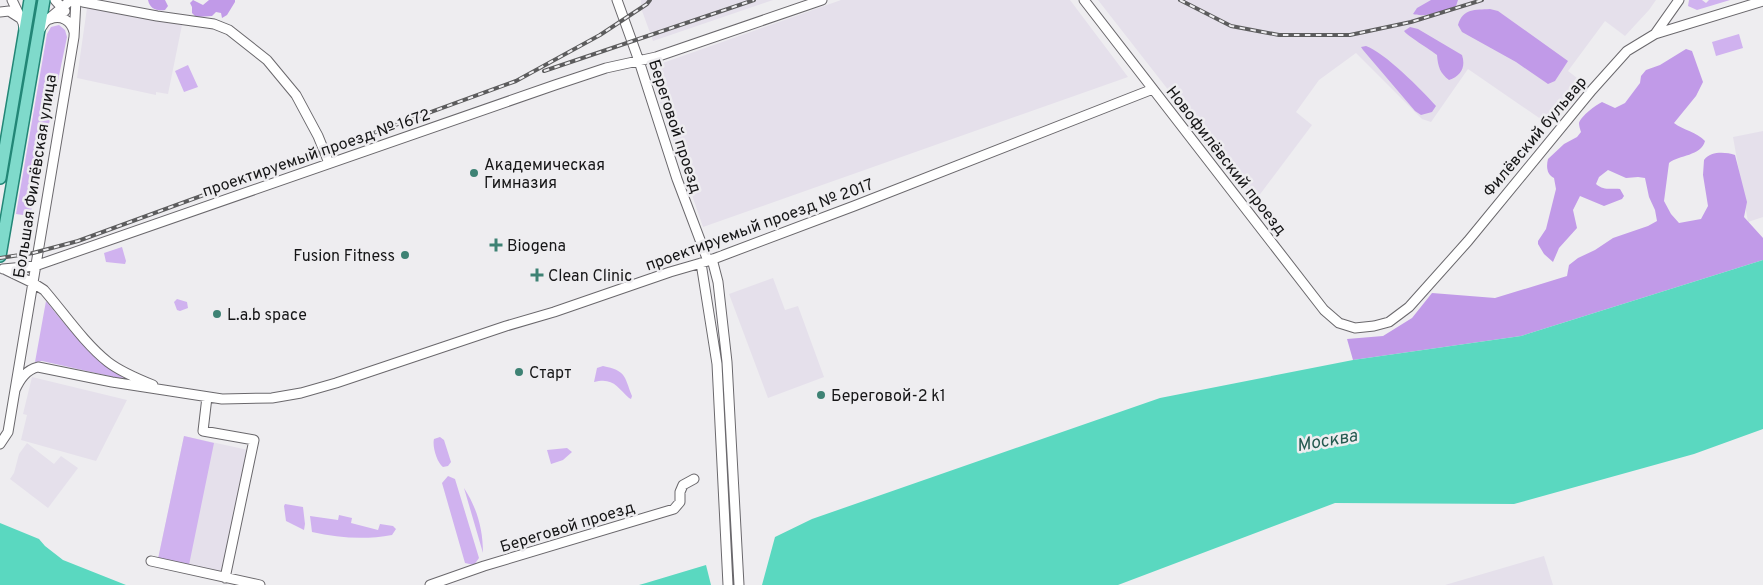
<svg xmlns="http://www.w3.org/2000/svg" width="1763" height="585" font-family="Overpass,sans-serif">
<rect width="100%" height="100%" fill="#eeedf0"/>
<path fill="#e5e0eb" d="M641,0H773L653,41L641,8Z
M841,0H1070L1128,77L703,227L651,76L652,70L657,65Z
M1098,0H1656L1649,10L1625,36L1605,21L1568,71L1581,81L1548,124L1468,69L1431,122L1422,119L1356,53L1319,80L1296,112L1312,125L1255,201Z
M87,8L182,25L168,94L156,92V95L77,78Z
M1763,131V217L1748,222L1733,137Z
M773,278L785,310L798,306L824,377L768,398L729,294Z
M32,377L127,400L96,461L21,440L27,415L23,414Z
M184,436L248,450L222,572L158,559Z
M27,443L54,464L61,456L78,468L48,508L10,479L14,473L19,454Z
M1544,556L1553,585H1445Z"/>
<path fill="#d0b2ef" d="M1689,0H1702L1706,3L1709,0H1730L1697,10L1688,6Z
M59,25L65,30L67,37L30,216L16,214L47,34L51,27Z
M1739,34L1743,48L1716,56L1712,42Z
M188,65L198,87L184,92L175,71Z
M122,247L126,261L125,264L106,262L104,253Z
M177,299L187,302L188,308L180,311L177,310L174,302Z
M46,301C70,331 94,360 127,380L42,361L35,362Z
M603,366C626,371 624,375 632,396L631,399L629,398C617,387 613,377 594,382L597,368Z
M184,436L214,443L189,565L158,559Z
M440,437L444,440L451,462L448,466L443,467C437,463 432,446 434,439Z
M567,448L572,452L563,460L551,464L547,450Z
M448,476L455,479L479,558L474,565L465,563L442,483Z
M464,488C477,508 483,529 483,553Z
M285,504L303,507L305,524L304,530L286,521L284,506Z
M339,515L352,518L351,523L378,530L380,524L393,526L396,529L392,535C365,540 339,538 312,532L310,516L338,520Z"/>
<path fill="#c19ae8" d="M148,0H165L168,6L165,10C156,11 150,9 148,0Z
M193,0L203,5L209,0H235V2L227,15L222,18L221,13L216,12L212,16L196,17L192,13V7L190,3Z
M1431,0H1458L1456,6C1444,11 1425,18 1413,14L1417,8Z
M1490,9L1498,11L1568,61L1555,81L1548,84L1516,62L1462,32L1458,25C1463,8 1475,10 1490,9Z
M1410,27L1418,29L1462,55C1466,67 1461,76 1449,80C1440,73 1438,67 1437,55C1431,50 1406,35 1404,31Z
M1366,46C1384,52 1422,90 1436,106L1432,112L1421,115L1415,111L1363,50L1361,47Z
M1686,49L1692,51L1703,82L1696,96L1674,123C1683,130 1697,132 1705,141C1701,156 1679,155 1669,163L1664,201L1671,214L1679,223L1701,219L1708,206L1703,175L1704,160C1711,151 1725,152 1735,155L1747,202L1744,217L1763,238V260L1521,336L1353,360L1347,339L1383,336L1412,318L1432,293L1495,298L1567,276L1569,265L1578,258L1595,250L1613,238L1648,226L1657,221L1655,210L1649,197L1645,178L1638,177L1626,178L1608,170L1599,177L1596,184C1604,191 1611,188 1620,189L1624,196L1622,199L1604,206L1580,196L1573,210L1577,228L1559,248L1553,262L1544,254L1538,244V241L1546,229L1556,189L1554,178C1547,175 1546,167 1548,159L1564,144L1577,137L1581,132C1580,129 1579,126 1579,123C1581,116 1596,105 1602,102L1615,108L1625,103L1640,83L1641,76L1646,70L1660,65Z"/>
<path fill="#5ad8c0" d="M1763,260V429L1694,454L1514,504L1335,503L1118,585H762L775,537L812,519L1160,398L1353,360L1521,336Z
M0,523L39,539L45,546L63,560L126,585H0Z
M706,565L711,585H639L646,583Z"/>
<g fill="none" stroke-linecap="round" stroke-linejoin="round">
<defs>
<path id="minor" d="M12,0L23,23L24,29
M55,0L65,11
M80,0L83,2L157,16L214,24L229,30L267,60L296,95L318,136L329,163
M617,0L639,61L677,179L708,261
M1084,0L1324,310L1339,323L1355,328L1374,326L1389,322L1409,307L1468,241L1592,90L1627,51L1655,34L1763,1
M0,12L9,11L20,18
M50,19C61,15 71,20 74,32
M39,31L45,22L71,0
M1655,34L1679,0
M712,259L718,282L727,362L739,585
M701,263L717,364L728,585
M3,269L35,266L555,85L606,68L656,57L822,0
M6,270L33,283L44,290C64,313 84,343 108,362C121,372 138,379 153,385
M15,390C20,379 26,370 38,367L112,382L222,399L272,398L301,393L336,383L506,326L554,312L670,272L708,261L854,206L1153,89
M207,397L203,431L254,440L225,578
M0,444L8,432L74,37L76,0
M151,561L260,585
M430,585L484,566L674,509L680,502V492L683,485L694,479"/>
<path id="major" d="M0,178L30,0
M0,256L44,0"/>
</defs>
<use href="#minor" stroke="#6a686c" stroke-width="11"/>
<use href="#major" stroke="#228676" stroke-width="14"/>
<use href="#minor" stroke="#fff" stroke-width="9"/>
<use href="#major" stroke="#7fdacb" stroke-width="11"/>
<defs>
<path id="rail" d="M1180,0L1231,26L1279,35H1350L1411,22L1482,0
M544,71L754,0
M0,258L33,253L78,241L516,81L600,35L647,4L650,0"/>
</defs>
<use href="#rail" stroke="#5c5c5d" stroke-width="4"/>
<use href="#rail" stroke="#eeedf0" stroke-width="2" stroke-dasharray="5.5" stroke-linecap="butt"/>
</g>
<g fill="#3e8274" stroke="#eeedf0" stroke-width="2">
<circle cx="474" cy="173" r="5"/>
<path d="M493.5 237.5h5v5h5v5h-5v5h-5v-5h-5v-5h5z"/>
<circle cx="405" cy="255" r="5"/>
<path d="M534.5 267.5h5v5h5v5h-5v5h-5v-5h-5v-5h5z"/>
<circle cx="217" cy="314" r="5"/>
<circle cx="519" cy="372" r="5"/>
<circle cx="821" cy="395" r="5"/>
</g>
<g text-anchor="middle" stroke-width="5" stroke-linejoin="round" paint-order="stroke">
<g font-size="16" fill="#161617" stroke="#eeedf0">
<text transform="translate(676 126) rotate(72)" y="6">Береговой проезд</text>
<text transform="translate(1534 136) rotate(-50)" y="6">Филёвский бульвар</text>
<text transform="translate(316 152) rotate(-19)" y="6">проектируемый проезд № 1672</text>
<text transform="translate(1227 160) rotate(52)" y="6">Новофилёвский проезд</text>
<text transform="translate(34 176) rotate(-81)" y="6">Большая Филёвская улица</text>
<text transform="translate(759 224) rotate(-20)" y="6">проектируемый проезд № 2017</text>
<text transform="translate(567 526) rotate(-17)" y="6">Береговой проезд</text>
</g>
<g font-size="16" fill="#161617" stroke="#eeedf0" text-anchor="start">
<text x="484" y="170">Академическая<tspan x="484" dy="18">Гимназия</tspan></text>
<text x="507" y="251">Biogena</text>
<text x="395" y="261" text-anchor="end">Fusion Fitness</text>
<text x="548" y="281">Clean Clinic</text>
<text x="227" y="320">L.a.b space</text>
<text x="529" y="378">Старт</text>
<text x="831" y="401">Береговой-2 k1</text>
</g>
<g font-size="18" font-style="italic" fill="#265b51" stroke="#eeedf0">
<text transform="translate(1327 440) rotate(-10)" y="6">Москва</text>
</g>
</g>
</svg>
